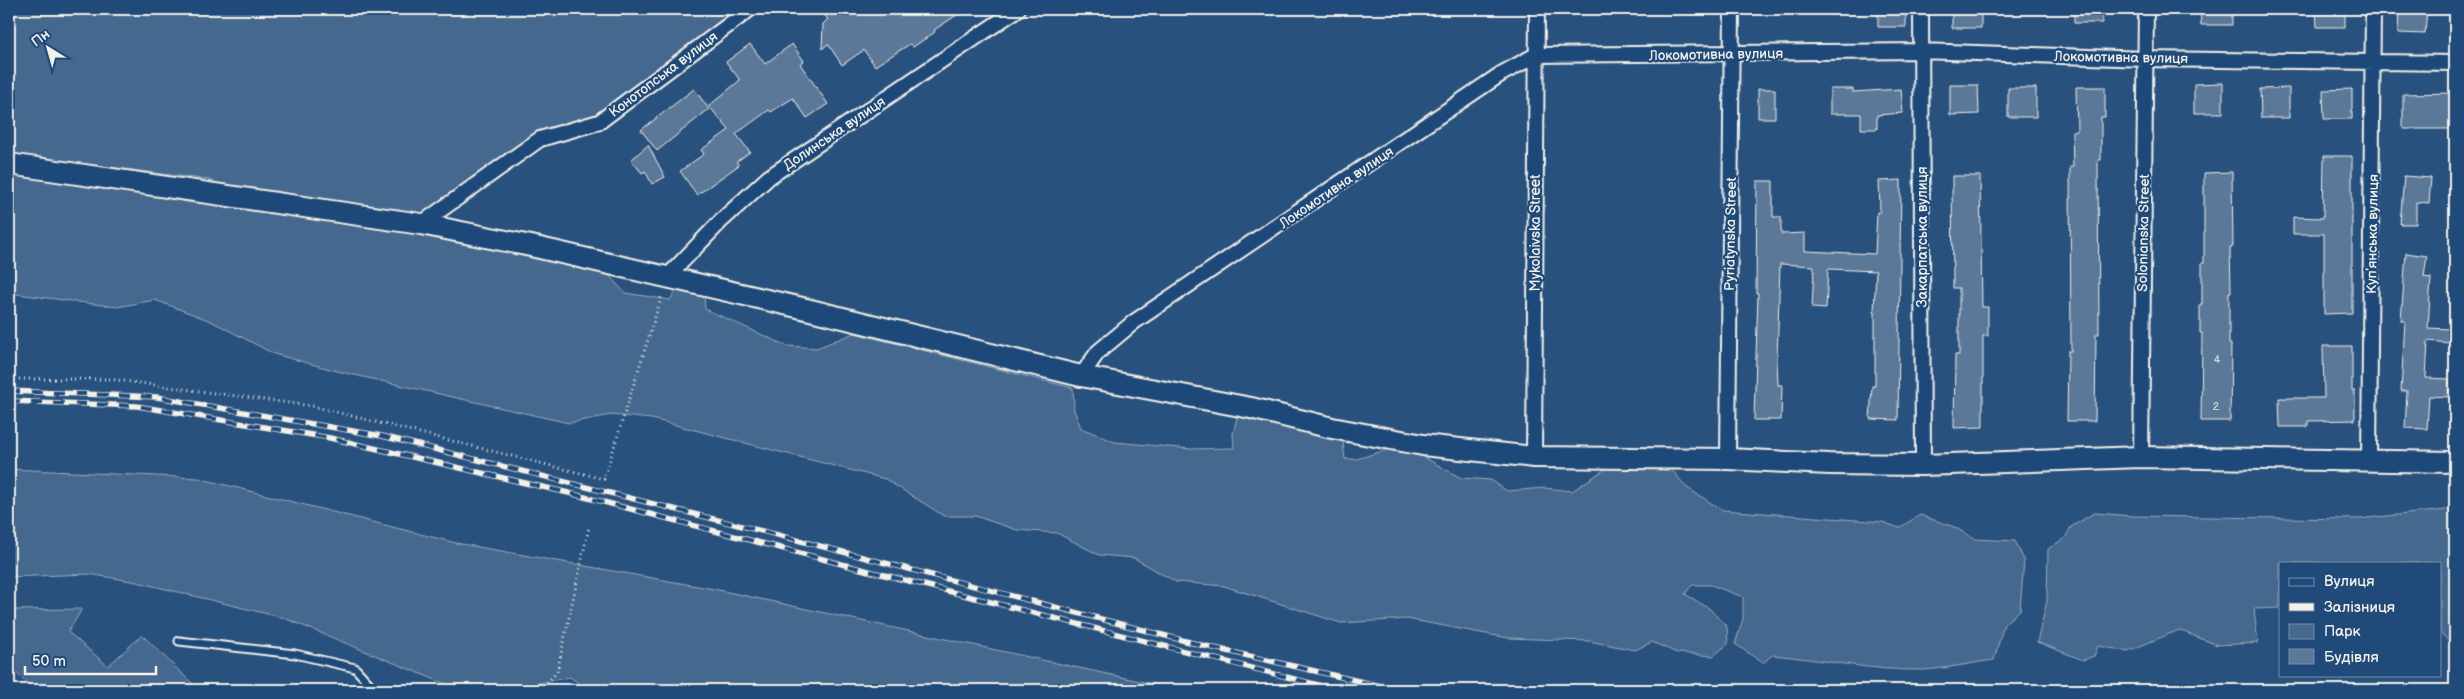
<svg xmlns="http://www.w3.org/2000/svg" width="2464" height="699" font-family="'Balsamiq Sans',sans-serif">
<rect width="100%" height="100%" fill="#28517e"/>
<filter id="ink" filterUnits="userSpaceOnUse"><feTurbulence type="fractalNoise" baseFrequency=".02" numOctaves="2"/><feDisplacementMap in="SourceGraphic" scale="10" xChannelSelector="R" yChannelSelector="G"/><feConvolveMatrix kernelMatrix="1 2 1 2 8 2 1 2 1" color-interpolation-filters="sRGB"/></filter>
<g filter="url(#ink)">
<path fill="#45688e" stroke="#9cacbb" d="M9,9H737L602,114L563,123L516,146L419,219L223,187L210,180L9,154Z
M9,170L193,203L218,199L427,232L604,270L625,293L670,300L677,289L704,295L705,309L787,346L817,348L854,333L1073,388L1074,410L1081,428L1115,442L1191,449L1234,448L1233,434L1238,413L1342,433L1345,459H1357L1402,445L1461,478L1491,480L1507,491L1545,488L1572,491L1607,468L1668,465L1686,487L1722,510L1883,522L1899,528L1920,515L1954,527L1975,539L2015,541L2024,560L2020,610L2004,624L1994,660C1971,663 1945,669 1922,670C1871,671 1822,659 1772,655L1763,663L1735,644L1743,619V597L1711,585H1692L1685,594L1710,609L1727,627L1728,644L1713,656L1677,653L1652,642L1635,650L1589,641L1508,638L1407,619L1341,623L1224,586L1176,582L1134,558L1099,555L1057,533L1017,530L975,516H944L885,479L652,419L611,415L569,423L341,372L274,354L211,321L155,300L117,307L9,293Z
M9,469L198,478L456,543L714,589L1181,690H588L570,677L529,685L453,687L284,618L137,582L89,574L9,577Z
M2455,509V644L2452,645L2440,632V563H2280V608L2254,609L2258,643L2217,645L2179,630L2128,651L2098,646L2094,656L2083,660L2037,642L2047,601L2048,549L2065,538L2071,527L2094,513L2132,516L2358,519Z
M82,609L68,632L108,666L142,635L199,690H35L9,666V610Z"/>
<path fill="#5b7899" stroke="#f4f1e8" d="M834,9H966L934,30L935,32L913,47L910,44L875,66L864,50L842,65L828,44L822,49L823,24L828,19L825,16Z
M1878,9H1906V27H1878Z
M1952,9H1981V28H1952Z
M2074,9H2102V23H2074Z
M2200,9H2232V25H2201Z
M2316,9H2345V27H2317Z
M2399,9H2427L2425,34L2398,33Z
M750,44L765,64L792,44L804,61L800,64L828,104L807,118L793,98L771,112L769,110L736,134L750,152L736,162L739,165L697,195L680,171L704,154L701,150L729,130L709,106L740,80L726,62Z
M2223,83V113H2194V84Z
M1950,85H1978L1979,114L1950,115Z
M2076,87H2105V117H2101V160H2098L2099,334H2096L2095,421H2067L2068,351H2071L2070,167H2073L2072,131H2077Z
M2008,88H2036V117H2008Z
M2289,88V118H2261L2260,89Z
M694,89L709,109L657,151L641,130Z
M1758,89H1775V118H1758Z
M1830,89H1853V92L1901,89L1903,113L1877,115V129H1861V114H1830Z
M2352,89V119H2324L2323,90Z
M2453,93L2452,129H2403V94Z
M648,145L665,177L652,184L645,171L642,173L631,160Z
M2324,156H2352V313L2324,314V234H2293V217L2323,218Z
M2232,172L2233,247H2230L2231,292H2229V344H2231L2230,421H2201L2202,333H2200V304H2202V263H2204V173Z
M1952,176H1980L1982,307H1988V336H1983V427L1954,428L1955,355H1959V288H1953Z
M2404,176L2431,178L2429,203L2416,202V224H2400Z
M1901,180L1898,420L1870,419L1872,386H1875V311H1874L1876,271L1828,269L1826,309L1812,308L1814,266L1780,264L1777,360L1778,385H1782L1781,420H1754L1758,293H1756L1757,181H1773V217H1781V234L1805,233V251L1875,254L1877,212H1880L1879,181Z
M2406,253L2427,256L2424,277L2431,278L2428,328L2450,329L2449,343L2428,341L2426,378L2449,379L2448,397L2429,396L2427,429L2405,428L2407,391H2401L2405,321H2401Z
M2323,346H2352V391H2355V420L2308,421V427H2280L2279,398H2324Z"/>
<g fill="none" stroke-linecap="round" stroke-linejoin="round">
<defs>
<path id="lane" d="M179,641L295,654L355,668L375,690"/>
<path id="street" d="M1921,9L1923,465
M421,224L540,139L599,122L750,9
M667,277L722,220L769,177L1018,9
M1081,376L1098,352L1134,322L1501,74L1536,55L1920,51L2145,59L2455,63
M1534,457L1537,9
M2141,457L2146,9
M1728,459L1732,9
M2369,459L2373,9"/>
<path id="secondary" d="M9,164L421,224L531,246L802,308L1081,376L1251,408L1332,428L1423,445L1534,457L1728,459L1829,464L1923,465L2141,457L2455,462"/>
</defs>
<use href="#lane" stroke="#f4f1e8" stroke-width="11"/>
<use href="#street" stroke="#f4f1e8" stroke-width="18"/>
<use href="#secondary" stroke="#f4f1e8" stroke-width="24"/>
<path stroke="#f4f1e8" stroke-width="3" stroke-dasharray="1 4" stroke-linecap="butt" d="M9,379H109L312,406L604,479L662,295
M540,690L557,672L589,527"/>
<use href="#lane" stroke="#1f4a7a" stroke-width="7"/>
<use href="#street" stroke="#1f4a7a" stroke-width="14"/>
<use href="#secondary" stroke="#1f4a7a" stroke-width="20"/>
<defs>
<path id="rail" d="M9,391L157,397L382,436L770,533L1201,645L1398,690
M9,401L137,406L330,438L573,494L857,568L1338,690"/>
</defs>
<use href="#rail" stroke="#f4f1e8" stroke-width="5.5"/>
<use href="#rail" stroke="#1f4a7a" stroke-width="4" stroke-dasharray="11" stroke-linecap="butt"/>
</g>
</g>
<g text-anchor="middle" stroke-width="4.5" stroke-linejoin="round" paint-order="stroke">
<g font-size="11" fill="#ced3d4">
<text x="2217" y="363">4</text>
<text x="2216" y="410">2</text>
</g>
<g font-size="14" fill="#f4f1e8" stroke="#1f4a7a">
<text transform="translate(1716 54) rotate(-1)" y="5">Локомотивна вулиця</text>
<text transform="translate(2121 57) rotate(1)" y="5">Локомотивна вулиця</text>
<text transform="translate(663 74) rotate(-37)" y="5">Конотопська вулиця</text>
<text transform="translate(834 133) rotate(-34)" y="5">Долинська вулиця</text>
<text transform="translate(1336 187) rotate(-34)" y="5">Локомотивна вулиця</text>
<text transform="translate(1535 233) rotate(-90)" y="5">Mykolaivska Street</text>
<text transform="translate(2143 233) rotate(-89)" y="5">Solonianska Street</text>
<text transform="translate(1730 234) rotate(-89)" y="5">Pyriatynska Street</text>
<text transform="translate(2372 234) rotate(-89)" y="5">Купʼянська вулиця</text>
<text transform="translate(1922 237) rotate(-90)" y="5">Закарпатська вулиця</text>
</g>
</g>
<rect width="2464" height="699" fill="none" stroke="#1f4a7a" stroke-width="30"/>
<rect x="15" y="15" width="2434" height="669" fill="none" stroke="#f4f1e8" stroke-width="2" filter="url(#ink)"/>
<rect x="2279" y="562" width="162" height="115" fill="#1f4a7a" stroke="#748da6"/>
<rect x="2289" y="578" width="25" height="8" fill="#1f4a7a" stroke="#748da6"/>
<text x="2324" y="586" font-size="15" fill="#f4f1e8">Вулиця</text>
<rect x="2289" y="603" width="25" height="8" fill="#f4f1e8" stroke="#748da6"/>
<text x="2324" y="612" font-size="15" fill="#f4f1e8">Залізниця</text>
<rect x="2289" y="624" width="25" height="15" fill="#45688e" stroke="#748da6"/>
<text x="2324" y="636" font-size="15" fill="#f4f1e8">Парк</text>
<rect x="2289" y="649" width="25" height="15" fill="#5b7899" stroke="#748da6"/>
<text x="2324" y="662" font-size="15" fill="#f4f1e8">Будівля</text>
<g transform="translate(48 48) rotate(323)" stroke="#1f4a7a" stroke-width="4" paint-order="stroke">
<path d="M0-4L9 19L0 12L-9 19Z" fill="#f4f1e8"/>
<text y="-8" font-size="14" font-weight="bold" text-anchor="middle" fill="#f4f1e8">Пн</text>
</g>
<path d="M25 666v8h131v-8" fill="none" stroke="#f4f1e8" stroke-width="2.5"/>
<text x="32" y="666" font-size="15" fill="#f4f1e8" stroke="#1f4a7a" stroke-width="4" paint-order="stroke">50 m</text>
</svg>
